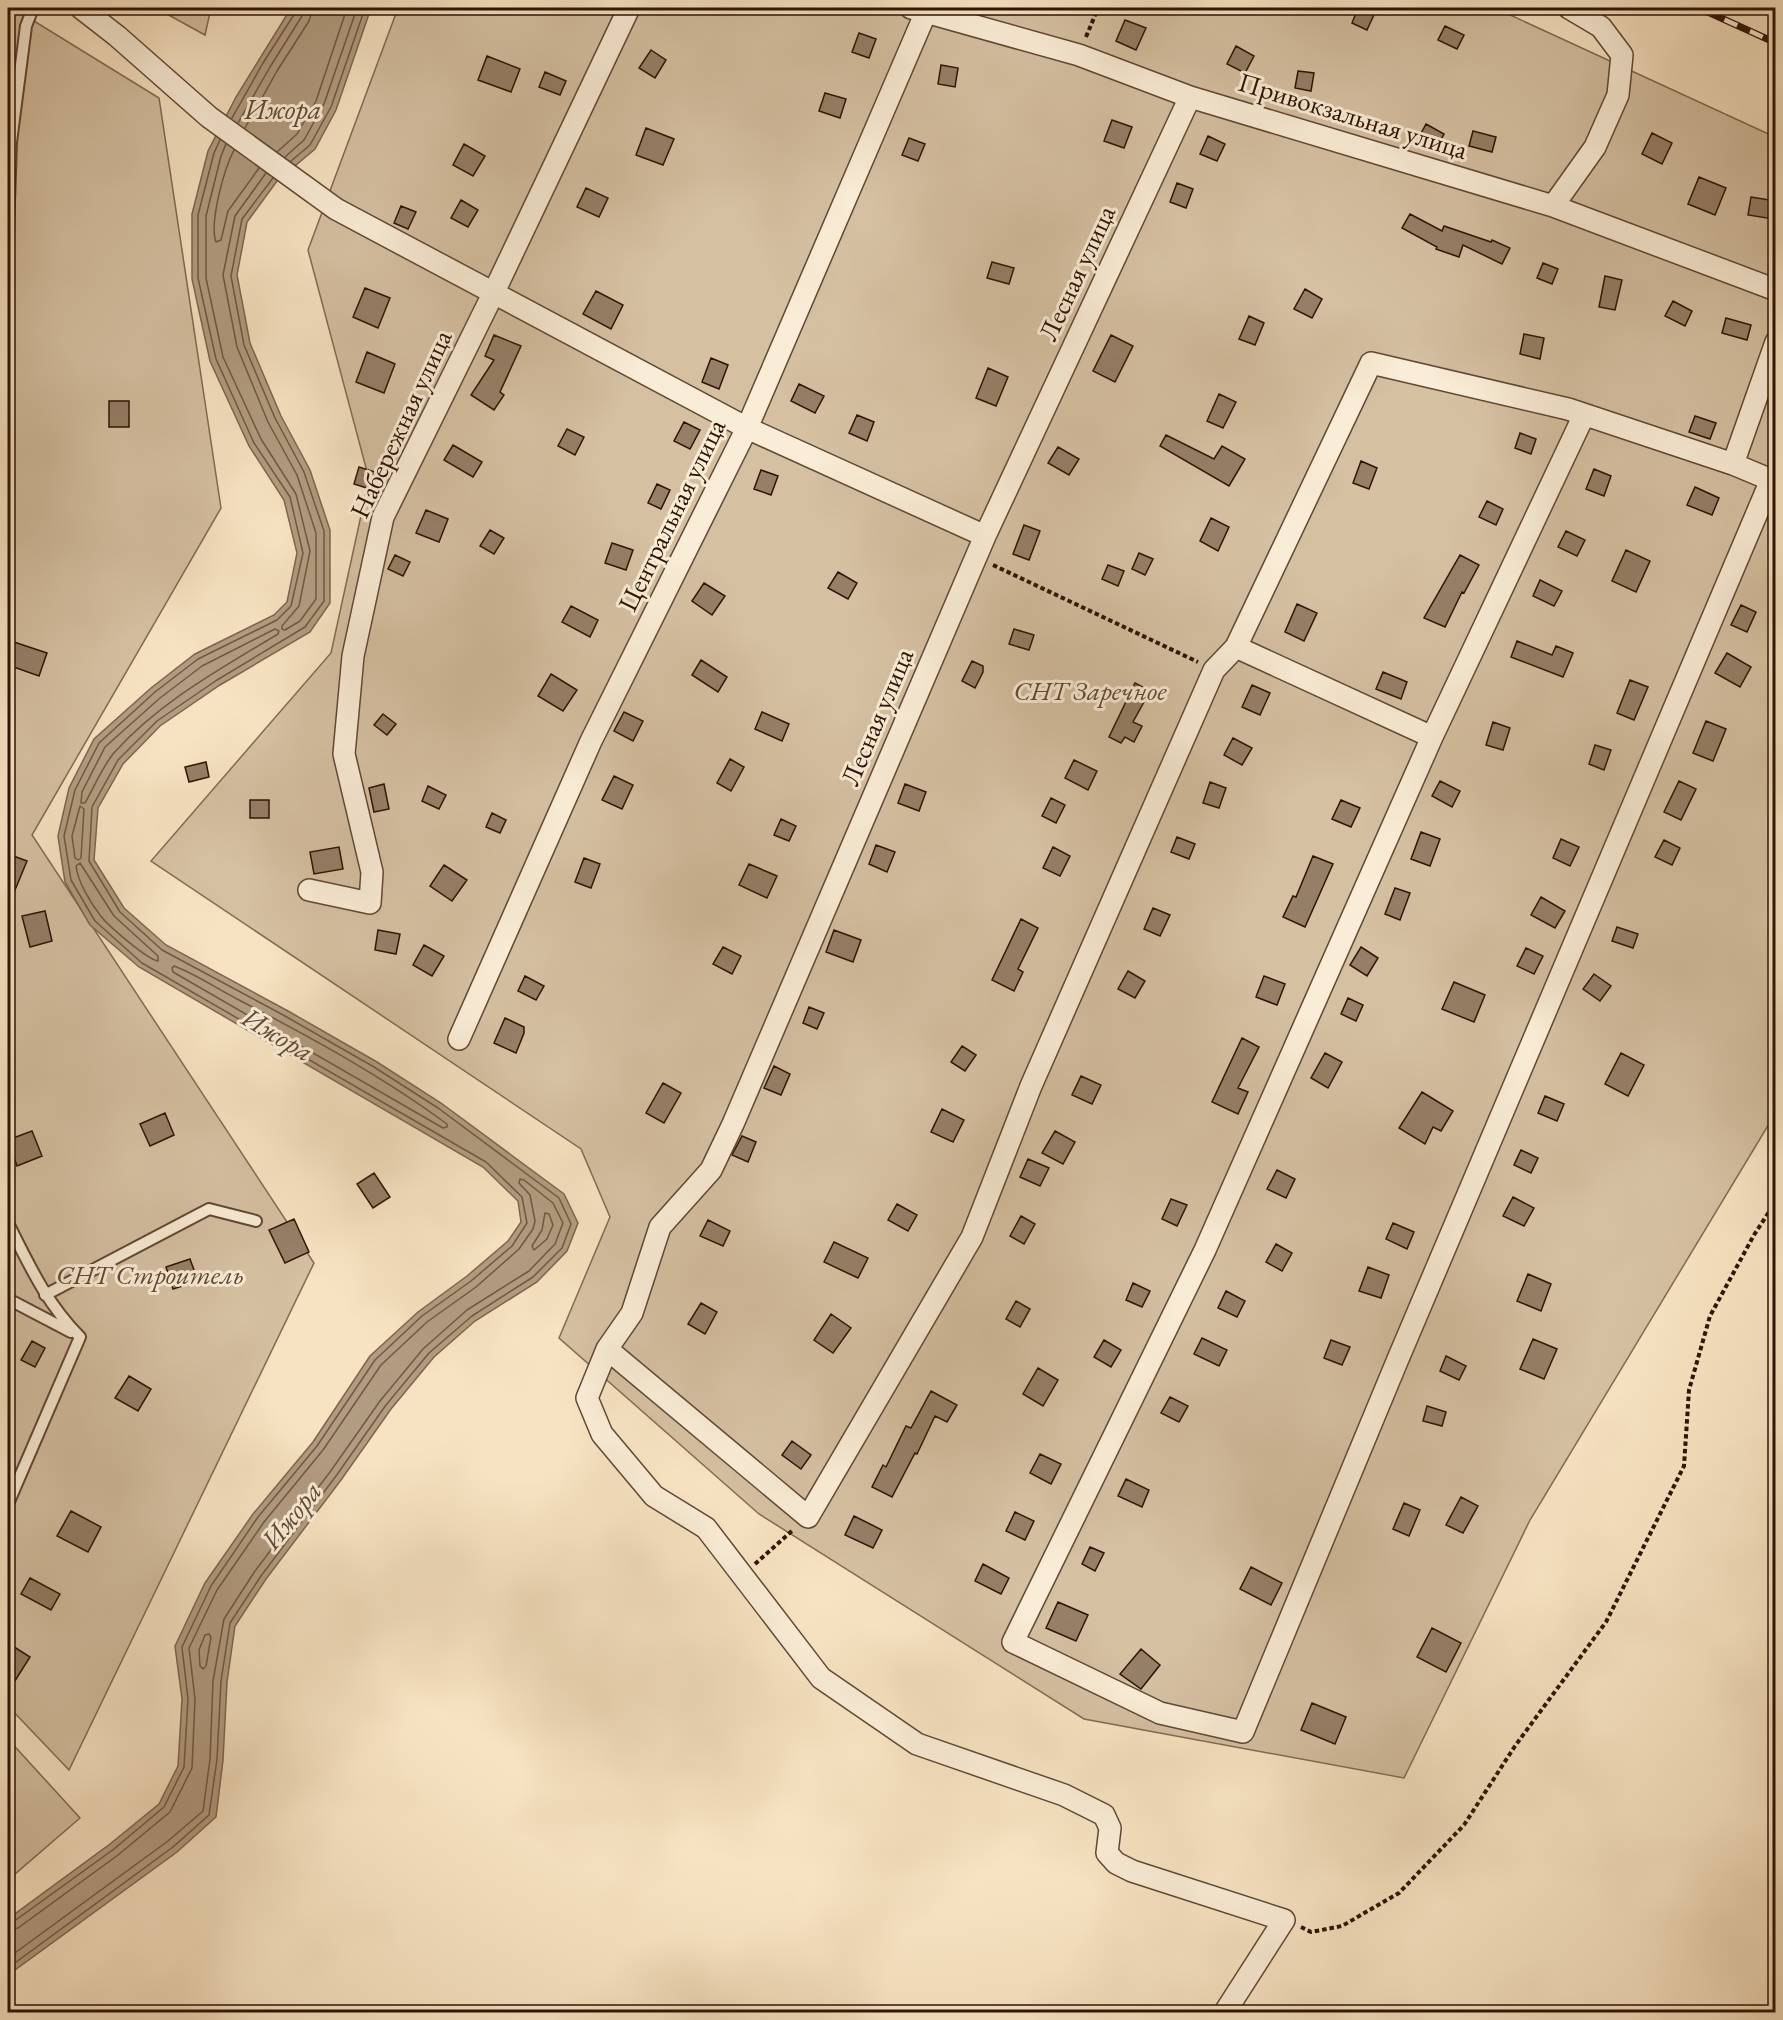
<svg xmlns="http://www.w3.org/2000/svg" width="1783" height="2020" font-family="'EB Garamond',serif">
<rect width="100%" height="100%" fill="#f7e3c2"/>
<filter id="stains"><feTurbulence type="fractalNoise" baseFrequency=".00333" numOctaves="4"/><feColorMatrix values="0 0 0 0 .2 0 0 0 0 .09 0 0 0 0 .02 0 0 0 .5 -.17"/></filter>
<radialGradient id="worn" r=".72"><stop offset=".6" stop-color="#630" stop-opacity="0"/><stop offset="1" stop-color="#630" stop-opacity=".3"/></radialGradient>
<path fill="#d5c0a2" stroke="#816a53" stroke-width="1.5" d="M8,8H13L159,98L221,508L32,835L314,1263L69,1770L8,1706Z
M156,8H211L205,35Z
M398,8H1495L1775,137V1114L1530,1520L1404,1778L1084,1719L759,1514L559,1338L610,1217L581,1149L151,861L331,653L369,479L308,250Z
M8,1739L80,1818L8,1880Z"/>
<path fill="#b29c81" stroke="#7d654f" stroke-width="1.5" d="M291,8H371L336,110L315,149L277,181L247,222L237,275L250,343L281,416L310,470L330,530V603L310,632L220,685L160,726L123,764L98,808L94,860L124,908L166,945L288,1011L377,1062L441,1103L564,1194L578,1223L567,1251L537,1282L475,1321L434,1357L391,1409L341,1480L266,1579L235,1626L227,1682L223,1760L216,1817L177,1852L8,1975V1919L110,1844L159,1804L178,1766L182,1699L175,1646L205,1583L253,1514L313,1442L370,1356L418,1312L467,1276L508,1241L521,1222L518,1201L483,1167L139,967L90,925L65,882L58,836L69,788L94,739L151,688L195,654L274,615L287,602L297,553L284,500L249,446L210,361L192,279V214L208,151L236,97Z"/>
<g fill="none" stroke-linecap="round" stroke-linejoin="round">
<path stroke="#705842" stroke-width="1.5" d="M232,118L263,63L295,13L296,8
M238,123L270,67L302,16L304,8
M245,128L277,71L309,21L313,8
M226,144L221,156L206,216V278L223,357L261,439L296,494L310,551L299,606L282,626V629L285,630L300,621L316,599V533L297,475L268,422L237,347L223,275L235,216L266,173
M234,150C224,169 209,223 216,242L221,240L228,211L259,168
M277,152L297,134L316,101L347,8
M285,157L304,140L324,104L357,8
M291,161L310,145L331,107L365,8
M275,629L279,631L278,634C220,669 158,703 113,754C102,768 94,787 85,803H81L82,792L105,747L160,698L202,666Z
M80,806L84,809L81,858L78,860L75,858L72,836Z
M80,863L114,916L158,956V961C148,960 107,925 100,915C90,902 78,882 76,866Z
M174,966C196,974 217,989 239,1000C310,1037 382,1076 447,1124V1127L443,1128L173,972L172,968Z
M545,1213L549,1214L553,1225L547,1239L534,1250L532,1246L542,1230Z
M209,1634L211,1637L206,1666L203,1669L200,1666L199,1650L205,1635Z
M8,1924L13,1922L114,1849L164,1807L184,1767L188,1699L182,1647L211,1586L258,1517L317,1446L375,1360L422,1316L471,1281L512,1246L527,1223L522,1197L486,1162L142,963L95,921L71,880L64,836L75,790L99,743L155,692L198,659L277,620L291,606L303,553L290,497L254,443L216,359L198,278V215L214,153L220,140
M8,1931L18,1928L118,1855L170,1812L192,1768L195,1699L189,1648L217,1590L264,1522L323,1450L381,1365L427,1322L476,1287L519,1249L533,1229L535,1221L530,1195L519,1183L520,1179L524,1180L553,1203L563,1223L555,1244L529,1271L467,1310L423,1349L380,1401L330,1472L255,1571L224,1619L213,1681L210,1759L203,1811L168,1841L8,1958
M8,1968L173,1847L209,1815L217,1759L221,1681L230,1623L261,1576L336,1476L386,1405L429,1353L472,1316L533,1277L562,1248L571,1224L559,1198L438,1108L374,1067L285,1016L162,950L120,912L89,861L92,807L118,760L157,721L217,680L305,627L324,601V531L304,472L275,418L244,345L231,276L242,219L273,178"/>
</g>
<path fill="#967f67" stroke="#2d1304" stroke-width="1.5" d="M1358,8H1377L1367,30L1352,23Z
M1125,20L1146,28L1136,50L1116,41Z
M1445,26L1464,35L1457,49L1438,40Z
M859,33L876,39L869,58L852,52Z
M1236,46L1254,56L1245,73L1227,64Z
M651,50L666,60L655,78L639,68Z
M487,56L520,69L511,92L478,80Z
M941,65L958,68L955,87L938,84Z
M1298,71L1314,73L1311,91L1295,88Z
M545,72L566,81L560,95L539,87Z
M825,93L846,99L840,118L819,111Z
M1112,120L1132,127L1124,148L1104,141Z
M1426,124L1444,134L1436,149L1418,139Z
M646,128L674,139L663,165L636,155Z
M1473,131L1496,137L1492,152L1469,146Z
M1652,133L1672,143L1662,164L1642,154Z
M1208,136L1225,144L1217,161L1200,154Z
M909,138L925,144L918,161L902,155Z
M464,144L485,156L473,176L453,165Z
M1699,177L1726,188L1715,215L1688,204Z
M1177,183L1193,189L1186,208L1170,202Z
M586,188L608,198L599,217L577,207Z
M1751,197L1776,201L1773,219L1748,215Z
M461,200L478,210L468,227L451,218Z
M401,206L416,212L408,229L394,223Z
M1410,214L1442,231L1444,226L1491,242L1492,240L1510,248L1502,264L1463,245L1459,257L1436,249L1437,247L1402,228Z
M992,262L1014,268L1009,284L987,278Z
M1543,263L1558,269L1552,284L1537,278Z
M1605,276L1622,280L1615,310L1599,307Z
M365,288L390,298L378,328L353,317Z
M1305,289L1322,299L1312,318L1294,309Z
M596,291L623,305L611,329L583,314Z
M1673,301L1692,311L1685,326L1665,316Z
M1249,316L1264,323L1255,345L1239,339Z
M1726,318L1751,325L1747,340L1722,333Z
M1524,334L1544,338L1540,359L1520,354Z
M494,335L521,346L500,392L504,395L494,410L471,395L494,360L485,356Z
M1111,335L1133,346L1115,382L1093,371Z
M367,352L395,364L384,393L356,382Z
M711,358L728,365L719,389L702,382Z
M988,368L1008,377L996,406L976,398Z
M799,384L824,396L815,413L791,401Z
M1219,394L1236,402L1223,428L1207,421Z
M109,401H129V427H109Z
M857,415L874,422L867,441L849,433Z
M1695,416L1716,423L1710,439L1689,432Z
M684,422L700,430L690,449L674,441Z
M567,429L584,437L575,455L558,446Z
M1520,433L1536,439L1531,454L1515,448Z
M1166,435L1214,459L1222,446L1245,459L1229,486L1160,446Z
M453,445L482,462L473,477L444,460Z
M1058,447L1079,459L1069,475L1048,463Z
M1361,461L1377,468L1369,489L1353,483Z
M359,467L378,473L373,490L354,484Z
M1594,469L1611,476L1604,496L1586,489Z
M761,470L778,476L771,495L754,489Z
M657,484L670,490L661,509L648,503Z
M1695,487L1719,498L1712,515L1687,505Z
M1487,501L1503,509L1496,525L1479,517Z
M426,510L448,519L439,542L416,533Z
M1211,518L1229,527L1218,551L1200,541Z
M1024,525L1040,531L1029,560L1013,554Z
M490,530L504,538L494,554L480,546Z
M1566,531L1585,540L1577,556L1558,547Z
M612,543L633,550L626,570L605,563Z
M1626,550L1650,561L1636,592L1612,581Z
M1139,553L1153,559L1145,575L1132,569Z
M395,555L410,562L403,576L388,569Z
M1460,555L1479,565L1464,593L1462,592L1445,627L1424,618Z
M1108,565L1124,571L1118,586L1102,579Z
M838,572L857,583L848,599L828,588Z
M1540,580L1562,591L1554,606L1533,596Z
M704,583L725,596L712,615L692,601Z
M1297,604L1317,613L1304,641L1285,632Z
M1741,605L1756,612L1747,632L1731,625Z
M571,606L598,620L590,637L562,622Z
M1014,629L1034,635L1029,650L1009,644Z
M8,640L47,653L39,676L8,665Z
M1517,641L1552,655L1556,646L1573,653L1563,677L1511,657Z
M1727,653L1751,667L1740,687L1715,673Z
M701,660L727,677L718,692L692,675Z
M972,661L983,666V672L975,688L962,681Z
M1383,672L1407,682L1401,699L1376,689Z
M551,674L577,690L563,711L538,696Z
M1630,680L1648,687L1634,720L1617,713Z
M1135,683L1150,691L1133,722L1142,726L1134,742L1125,737L1121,743L1109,737Z
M1252,685L1270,693L1260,715L1242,707Z
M624,712L643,721L633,741L614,731Z
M762,712L789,724L782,741L755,729Z
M383,714L396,724L387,735L374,725Z
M1706,721L1726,729L1713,761L1693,753Z
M1493,722L1510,728L1503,750L1486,745Z
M1233,738L1252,748L1242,765L1224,755Z
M1595,745L1611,750L1604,770L1589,764Z
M730,759L744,767L731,791L717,783Z
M1074,760L1097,771L1088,790L1065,778Z
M206,762L209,777L189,782L185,767Z
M614,776L633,785L622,809L602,800Z
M1440,781L1460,791L1452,807L1432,796Z
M1679,781L1696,789L1681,820L1664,812Z
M1210,782L1226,788L1219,808L1203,803Z
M384,784L389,809L374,812L369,788Z
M905,784L926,792L919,811L898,803Z
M428,786L446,795L439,809L422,801Z
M1051,798L1065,805L1056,823L1042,816Z
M250,800H269V818H250Z
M1341,800L1360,808L1351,827L1332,819Z
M492,813L506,820L500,833L486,827Z
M781,819L796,826L789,841L774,835Z
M1421,832L1440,839L1430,866L1411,859Z
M1177,837L1195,844L1189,859L1171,852Z
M1561,839L1579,847L1570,866L1553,858Z
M1664,840L1680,848L1672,865L1655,857Z
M876,845L895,852L887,872L869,864Z
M339,847L343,869L314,874L310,852Z
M1053,847L1070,856L1060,876L1043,868Z
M8,854L27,861L8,907Z
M1313,856L1333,864L1305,927L1283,917L1293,896L1296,897Z
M584,858L600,864L591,888L575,882Z
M749,864L777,876L767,898L739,885Z
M444,865L467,880L452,901L430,886Z
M1395,888L1410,893L1400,920L1385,914Z
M1541,897L1565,911L1555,928L1531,915Z
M1153,908L1170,915L1160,936L1144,929Z
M45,911L52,941L30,947L22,916Z
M1021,919L1038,928L1018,969L1023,972L1014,991L992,980Z
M1617,927L1638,934L1633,948L1612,941Z
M378,930L400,934L396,954L375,950Z
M834,930L861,940L853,962L826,952Z
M424,945L444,956L432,976L413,965Z
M723,947L741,956L732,974L713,964Z
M1361,947L1378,958L1367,976L1350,965Z
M1526,948L1543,956L1534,974L1517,966Z
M1128,971L1145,981L1135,998L1118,989Z
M1594,974L1611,986L1600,1001L1583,989Z
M525,976L544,986L536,1000L518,991Z
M1264,976L1285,984L1277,1005L1256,997Z
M1454,982L1485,995L1474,1022L1442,1009Z
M1348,998L1363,1005L1356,1021L1341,1014Z
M809,1007L824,1013L817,1029L803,1023Z
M505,1018L524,1027V1033L516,1053L494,1043Z
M1242,1038L1259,1047L1238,1088L1248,1092L1238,1114L1212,1102Z
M962,1046L976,1055L965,1071L951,1062Z
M1325,1053L1342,1062L1328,1088L1311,1078Z
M1621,1053L1644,1065L1628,1096L1605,1084Z
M774,1066L790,1074L781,1095L764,1088Z
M1081,1076L1101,1085L1092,1104L1072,1095Z
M663,1083L681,1093L664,1123L646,1113Z
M1422,1092L1453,1111L1441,1131L1433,1127L1425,1144L1399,1128Z
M1545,1096L1564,1104L1557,1121L1538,1113Z
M942,1109L964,1120L953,1142L931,1132Z
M165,1113L174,1135L150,1146L140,1124Z
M32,1131L42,1156L17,1166L8,1140Z
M1055,1131L1075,1142L1063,1164L1042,1153Z
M742,1136L756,1142L748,1162L732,1155Z
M1521,1150L1538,1158L1531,1173L1514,1165Z
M1028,1159L1049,1168L1040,1186L1020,1177Z
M1277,1170L1295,1179L1286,1198L1267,1189Z
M374,1173L390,1197L373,1208L357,1184Z
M1513,1197L1534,1208L1524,1226L1503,1216Z
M1171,1199L1187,1205L1177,1226L1162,1219Z
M897,1204L917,1215L908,1231L888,1220Z
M1021,1216L1035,1224L1024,1244L1010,1236Z
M294,1219L309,1252L285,1263L269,1230Z
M708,1220L730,1231L723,1246L700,1236Z
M1393,1223L1414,1232L1407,1249L1386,1239Z
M834,1242L868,1258L858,1278L824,1262Z
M1276,1244L1292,1253L1282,1271L1266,1262Z
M190,1259L198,1281L173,1289L166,1267Z
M1368,1267L1389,1275L1381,1298L1359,1291Z
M1528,1274L1551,1284L1541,1311L1517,1301Z
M1133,1283L1150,1291L1142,1307L1126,1300Z
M1226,1291L1245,1301L1237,1317L1218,1308Z
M1016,1301L1030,1309L1020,1327L1006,1319Z
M701,1303L717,1312L705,1334L688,1324Z
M831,1314L851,1328L833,1353L814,1340Z
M1202,1338L1227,1350L1219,1366L1194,1354Z
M1533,1339L1557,1349L1544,1379L1520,1369Z
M1104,1340L1121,1350L1111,1367L1094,1357Z
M1331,1340L1350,1347L1342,1365L1324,1358Z
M32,1341L45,1348L35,1367L21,1360Z
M1446,1356L1466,1366L1459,1380L1440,1371Z
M1038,1368L1058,1380L1043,1406L1023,1394Z
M129,1376L151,1389L138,1411L115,1398Z
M931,1391L957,1405L947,1422L935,1416L917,1454L915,1453L892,1497L872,1487L883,1465L886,1467L906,1426L911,1428Z
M1170,1397L1188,1406L1179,1422L1161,1413Z
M1427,1406L1446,1412L1442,1426L1423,1421Z
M792,1441L811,1455L801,1469L782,1455Z
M1040,1454L1061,1464L1051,1484L1030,1473Z
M1126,1479L1149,1490L1142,1507L1118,1496Z
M1461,1497L1478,1506L1463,1533L1446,1525Z
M1404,1503L1420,1510L1409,1536L1393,1529Z
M71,1511L101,1527L88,1552L57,1536Z
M1015,1512L1034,1521L1025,1540L1006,1531Z
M854,1516L882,1530L873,1548L845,1535Z
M1090,1547L1104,1553L1095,1571L1082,1564Z
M983,1564L1009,1578L1001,1594L975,1581Z
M1251,1567L1282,1583L1271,1605L1240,1589Z
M30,1578L60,1594L51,1610L21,1594Z
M1058,1602L1088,1615L1076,1641L1046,1628Z
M1432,1628L1461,1643L1446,1672L1417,1657Z
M8,1643L30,1657L8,1692Z
M1141,1649L1160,1665L1141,1689L1120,1674Z
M1312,1703L1346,1717L1335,1744L1301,1730Z"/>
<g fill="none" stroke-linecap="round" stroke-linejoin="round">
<defs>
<path id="lane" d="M8,233L11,142L26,26L33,8
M8,1223C29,1265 47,1304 80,1337L8,1504
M45,1295L209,1209L256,1221
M8,1299L71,1332"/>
<path id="street" d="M81,8L117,36L209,117L336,209L747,428L985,536
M911,8L1079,55L1190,97L1553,206L1776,290
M1190,97L985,536L733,1124L711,1170L660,1227L632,1313L607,1349L587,1398L602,1434L654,1496L706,1528L821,1678L917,1744L1064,1795L1104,1815L1110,1828L1107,1853L1116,1863L1132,1871L1284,1920L1225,2012
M1553,206L1595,147L1618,95L1622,55L1601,27L1569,8
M1776,342L1733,464L1776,482
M1236,647L1432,737L1205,1250L1013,1642L1160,1713L1243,1732L1398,1359L1771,480
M1432,737L1584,415
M309,890L370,903L372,872L344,754L353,656L383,517L493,294L629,8
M459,1039L591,741L747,428L926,12
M607,1349L808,1517L972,1237L1031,1086L1214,670L1236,647L1371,363L1568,409L1733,464"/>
</defs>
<use href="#lane" stroke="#604734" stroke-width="14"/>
<use href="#street" stroke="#604734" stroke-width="24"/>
<path stroke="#2d1304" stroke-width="4" stroke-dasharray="4.5 3" stroke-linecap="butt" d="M1086,37L1098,8
M993,565L1198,662
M755,1564L794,1529
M1301,1927L1311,1932L1342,1926L1399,1893L1464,1825L1515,1746L1606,1622L1684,1466L1689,1390L1710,1316L1754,1235L1776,1201"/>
<use href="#lane" stroke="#faedd7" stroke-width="10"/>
<use href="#street" stroke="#faedd7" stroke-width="21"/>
<defs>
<path id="rail" d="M1699,8L1776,43"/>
</defs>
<use href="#rail" stroke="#2d1304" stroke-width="7"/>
<use href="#rail" stroke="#faedd7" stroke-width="4.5" stroke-dasharray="14" stroke-linecap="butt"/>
</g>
<g text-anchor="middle" stroke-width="6" stroke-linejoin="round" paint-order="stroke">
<g font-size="27" fill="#2d1304" stroke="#faedd7">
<text transform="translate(1353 116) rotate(17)" y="9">Привокзальная улица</text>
<text transform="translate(1077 273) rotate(-65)" y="9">Лесная улица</text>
<text transform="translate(401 424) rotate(-65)" y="9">Набережная улица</text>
<text transform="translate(672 515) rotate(-64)" y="9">Центральная улица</text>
<text transform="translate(877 717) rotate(-67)" y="9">Лесная улица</text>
</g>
<g font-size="27" font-style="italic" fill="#5f4733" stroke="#faedd7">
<text x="1090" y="700">СНТ Заречное</text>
<text x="150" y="1284">СНТ Строитель</text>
</g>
<g font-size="28" font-style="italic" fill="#624a36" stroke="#faedd7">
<text x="283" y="119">Ижора</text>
<text transform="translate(278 1034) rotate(31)" y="10">Ижора</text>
<text transform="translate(291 1515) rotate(-51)" y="10">Ижора</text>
</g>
</g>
<rect width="1783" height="2020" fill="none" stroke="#f7e3c2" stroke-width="30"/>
<rect x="9" y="9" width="1765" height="2002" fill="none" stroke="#2d1304" stroke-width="3"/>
<rect x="15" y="15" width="1753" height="1990" fill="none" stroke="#2d1304" stroke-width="1.5"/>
<rect width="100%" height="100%" filter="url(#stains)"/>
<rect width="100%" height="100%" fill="url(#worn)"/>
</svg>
